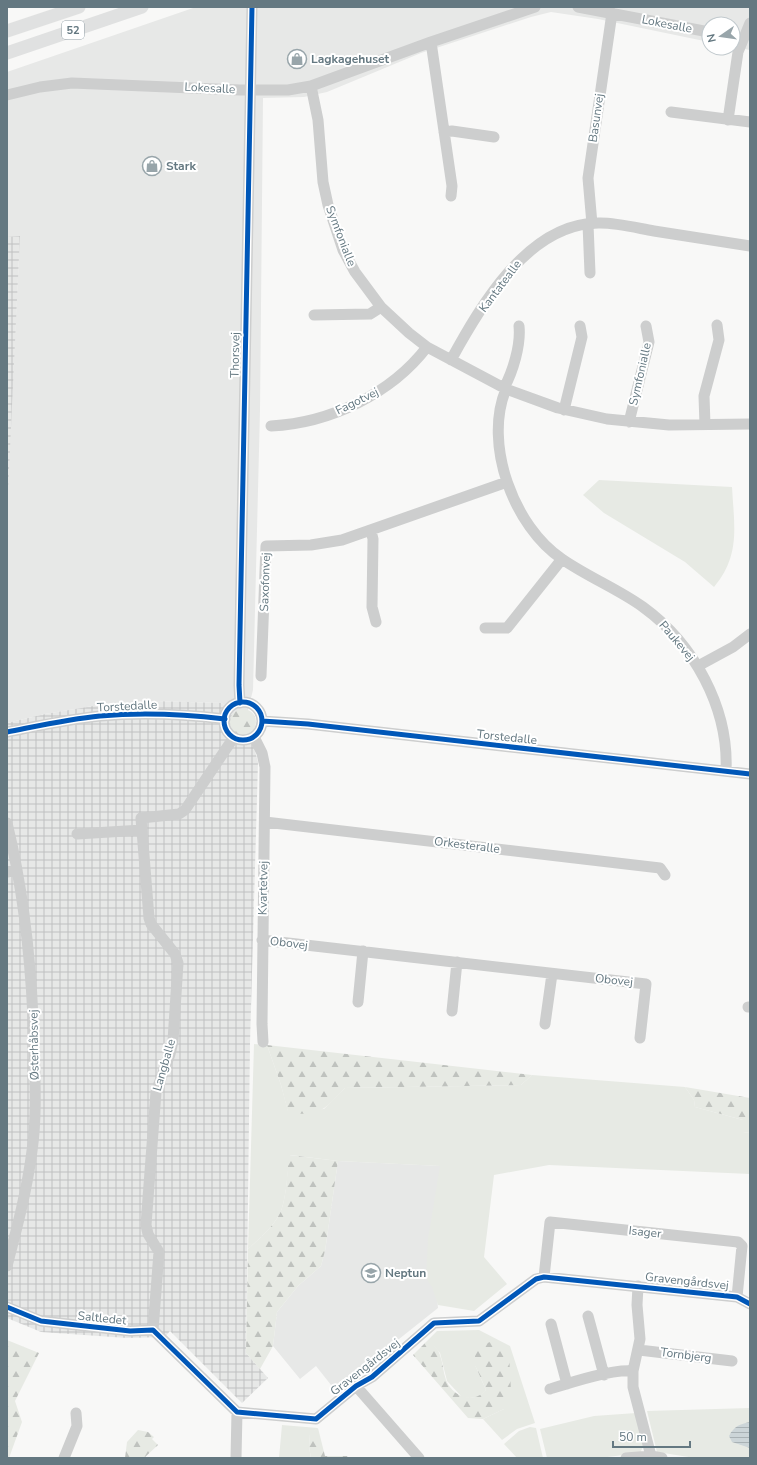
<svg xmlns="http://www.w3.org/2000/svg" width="757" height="1465" font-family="'Nunito Sans',sans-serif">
<defs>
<pattern id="industrial-grid" width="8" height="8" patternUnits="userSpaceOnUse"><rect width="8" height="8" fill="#e7e8e7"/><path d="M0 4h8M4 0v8" fill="none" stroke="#bfc1c1"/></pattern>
<pattern id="forest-firs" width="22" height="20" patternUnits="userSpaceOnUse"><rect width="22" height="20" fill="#e7eae4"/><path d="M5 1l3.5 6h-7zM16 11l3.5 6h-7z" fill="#bfc2be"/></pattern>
<pattern id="water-rules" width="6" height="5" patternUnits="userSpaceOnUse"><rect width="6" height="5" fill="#ccd5d8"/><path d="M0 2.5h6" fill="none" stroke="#a9b2b5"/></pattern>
</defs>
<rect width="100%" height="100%" fill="#f8f8f7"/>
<path fill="#e7e8e7" d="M196,7H750V50L733,47V24H709V42L598,19L551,12L531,17L421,53L327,92L304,97L263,98L260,410L253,690L246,718L221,703L154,701L93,706L45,714L7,723V491L20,237H7V72Z
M338,1161L441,1166L434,1288L437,1296L438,1308L335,1390L316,1366L300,1379L273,1346L277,1312L298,1286L321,1266L325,1251Z"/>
<path fill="url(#industrial-grid)" d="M20,236L8,491L7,237Z
M154,701L221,703L246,718L258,762L250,1043L246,1353L268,1378L242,1403L170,1331L165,1337L127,1338L41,1332L7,1318V723L45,714L93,706Z"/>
<path fill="#e7eae4" d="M599,480L732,487C734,525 741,555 714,587L685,562L604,513L583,495Z
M254,1044L267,1045L281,1085L288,1111L324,1109L345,1088L521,1085L532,1075L685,1087L694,1100L695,1107L743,1120V1132L750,1133V1174L549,1165L494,1175L484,1257L507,1284L474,1311L438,1305L432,1287L426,1278L428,1239L440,1166L338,1161L290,1155C287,1172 287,1192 282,1208C277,1224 260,1238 248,1249Z
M479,1330L510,1346L535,1423L517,1429L502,1440L483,1419L504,1409L475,1365L486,1390C480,1398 471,1399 462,1397L447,1381L440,1353L431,1343H425L437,1331Z
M750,1408V1458H695L657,1452L647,1411Z
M636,1413L644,1445L640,1453L599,1458H547L540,1429L594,1416Z
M282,1425L318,1428L310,1434L309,1447L311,1458H279Z
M530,1427L536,1428L543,1458H517L504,1444L519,1431Z"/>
<path fill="url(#forest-firs)" d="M230 722a13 13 0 1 1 26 0a13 13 0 1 1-26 0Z
M267,1045L532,1075L521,1085L345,1088C325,1109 319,1118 288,1112L281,1085Z
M685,1087L750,1098V1133L743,1132V1120L695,1107L694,1100Z
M289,1155L338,1161L325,1251L321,1266L298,1286L277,1312L273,1346L260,1369L246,1353L248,1249C260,1238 277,1224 282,1208C287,1192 287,1172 289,1155Z
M7,1340L39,1353L15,1401L22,1422L9,1458H7Z
M431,1342C434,1346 439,1350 440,1355C443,1363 443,1372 446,1380C452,1396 473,1405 486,1390L475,1365V1348L490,1342L503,1344L509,1354L511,1391L504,1409L483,1419L468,1418L413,1355L425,1343Z
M318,1428L325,1456H347L348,1458H311L309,1447L310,1433Z
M138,1430L148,1432L154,1437L152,1439L158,1445L144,1458H125L127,1442Z"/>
<path fill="url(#water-rules)" d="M750,1422V1448L732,1442L729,1436C734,1426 740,1424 750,1422Z"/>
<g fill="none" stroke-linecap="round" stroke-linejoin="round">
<path stroke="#cdcece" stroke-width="11" d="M578,7L709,32
M431,42L452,186L451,196
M311,86L318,120L323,182L328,205L343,250L355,272L381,307L409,333L427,347L506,389L558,408L607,419L669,425L750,424
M7,95L40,87L72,83L240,90H288L311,86L431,42L535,7
M671,112L750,122
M728,120L738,52L750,23
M444,132L452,131L494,137
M588,224L590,273
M592,224L588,178L612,13
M314,315L370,314L381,307
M451,360C481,305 529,222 600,223C618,223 637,228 654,231C686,236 718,241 750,246
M504,388C513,371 521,345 519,326
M506,389C483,444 514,527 562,559C588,577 618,589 643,607C694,644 729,708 726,771
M564,410L582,337L580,326
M629,422L649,342L646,326
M705,425L704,396L719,340L717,325
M271,426C330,423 391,394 427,347
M371,531L373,539L372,607L376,622
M485,628H507L562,559
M698,666L733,647L750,634
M261,676L266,546L311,545L342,540L507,482
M224 721a19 19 0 1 1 38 0a19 19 0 1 1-38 0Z
M240,703L239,685L252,7
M262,721L308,724L750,774
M7,732C38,726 69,719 100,716C142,712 183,714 225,719
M254,737L262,753L265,767L262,1024L263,1042
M265,822L660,868L665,875
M7,823C25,896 32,970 34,1045C35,1080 37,1116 32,1151C27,1190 17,1228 7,1266
M77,834L142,830
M7,872L17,870
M262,940L646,984L640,1038
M358,1002L363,951
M748,1007H750
M452,1011L457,962
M545,1024L552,974
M544,1277L550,1222L738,1242L742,1246L737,1297
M638,1286L637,1305L640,1339L633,1371V1387L651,1456L662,1458
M7,1307L41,1321L130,1331L153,1330L237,1412L316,1419L356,1386L372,1377L434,1323L479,1321L536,1279L544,1277L737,1297L750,1304
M588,1316L604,1375
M551,1324L567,1384
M153,1330L159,1252L148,1234L146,1225L156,1092L170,1054L173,1041L178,963L175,954L151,924L149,918L141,818L179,814L185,810L234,737
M639,1350L732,1361
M356,1386L419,1458
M550,1389C572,1382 612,1369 633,1371
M64,1458L77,1426L76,1413
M236,1458L237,1412
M626,1458L651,1456"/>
<path stroke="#e0e1e1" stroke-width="13" d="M7,31L79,7
M7,53L142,7"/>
<defs>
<path id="cycleway" d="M224 721a19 19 0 1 1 38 0a19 19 0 1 1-38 0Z
M240,703L239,685L252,7
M262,721L308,724L750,774
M7,732C38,726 69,719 100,716C142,712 183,714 225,719
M7,1307L41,1321L130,1331L153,1330L237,1412L316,1419L356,1386L372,1377L434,1323L479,1321L536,1279L544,1277L737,1297L750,1304"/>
</defs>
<use href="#cycleway" stroke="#fff" stroke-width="8"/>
<use href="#cycleway" stroke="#0057b8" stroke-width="5"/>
</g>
<defs>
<symbol id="shop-ring" viewBox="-11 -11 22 22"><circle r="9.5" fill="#fff" stroke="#98a5aa" stroke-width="1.5"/><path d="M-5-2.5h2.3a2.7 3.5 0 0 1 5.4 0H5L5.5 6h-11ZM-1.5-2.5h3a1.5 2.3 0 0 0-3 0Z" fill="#98a5aa"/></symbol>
<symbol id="school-ring" viewBox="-11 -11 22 22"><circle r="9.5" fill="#fff" stroke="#98a5aa" stroke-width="1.5"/><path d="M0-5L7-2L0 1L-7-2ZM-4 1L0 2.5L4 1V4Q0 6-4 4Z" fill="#98a5aa"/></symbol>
</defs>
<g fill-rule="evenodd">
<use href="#shop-ring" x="286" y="48" width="22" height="22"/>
<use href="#shop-ring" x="141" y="155" width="22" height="22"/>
<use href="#school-ring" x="360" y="1262" width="22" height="22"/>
</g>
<g text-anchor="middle" stroke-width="4" stroke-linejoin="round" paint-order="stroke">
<rect fill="#fff" stroke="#92a0a7" stroke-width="1" x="62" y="21" width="22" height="18" rx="3"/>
<g font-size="11" font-weight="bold" fill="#647881">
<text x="73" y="34">52</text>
</g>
<g font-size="12" fill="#647881" stroke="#fff">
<text transform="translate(667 24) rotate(11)" y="4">Lokesalle</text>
<text transform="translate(210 88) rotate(3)" y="4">Lokesalle</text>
<text transform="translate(596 118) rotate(-82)" y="4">Basunvej</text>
<text transform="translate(341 236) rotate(69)" y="4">Symfonialle</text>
<text transform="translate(500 286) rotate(-53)" y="4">Kantatealle</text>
<text transform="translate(235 355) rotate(-89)" y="4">Thorsvej</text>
<text transform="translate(640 374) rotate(-77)" y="4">Symfonialle</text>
<text transform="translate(357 401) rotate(-26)" y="4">Fagotvej</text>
<text transform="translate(265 582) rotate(-88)" y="4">Saxofonvej</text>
<text transform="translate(677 641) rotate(50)" y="4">Paukevej</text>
<text transform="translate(127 706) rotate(-3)" y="4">Torstedalle</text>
<text transform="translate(507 737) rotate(6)" y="4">Torstedalle</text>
<text transform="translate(467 845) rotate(7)" y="4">Orkesteralle</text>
<text transform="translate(263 888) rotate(-89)" y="4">Kvartetvej</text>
<text transform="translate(289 943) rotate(7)" y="4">Obovej</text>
<text transform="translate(614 980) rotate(6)" y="4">Obovej</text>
<text transform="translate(34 1045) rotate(-91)" y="4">Østerhåbsvej</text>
<text transform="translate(164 1065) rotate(-74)" y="4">Langballe</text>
<text transform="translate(645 1232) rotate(6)" y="4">Isager</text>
<text transform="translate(687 1281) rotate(6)" y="4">Gravengårdsvej</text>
<text transform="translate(102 1318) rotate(6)" y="4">Saltledet</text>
<text transform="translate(686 1355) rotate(7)" y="4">Tornbjerg</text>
<text transform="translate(365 1367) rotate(-38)" y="4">Gravengårdsvej</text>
</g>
<g font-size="12" font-weight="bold" fill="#647881" stroke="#fff" text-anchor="start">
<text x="311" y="63">Lagkagehuset</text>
<text x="166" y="170">Stark</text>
<text x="385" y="1277">Neptun</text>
</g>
</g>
<rect width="757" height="1465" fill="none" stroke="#647881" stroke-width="16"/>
<g transform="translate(721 36) rotate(257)"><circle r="19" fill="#ffffff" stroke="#c1c9cd"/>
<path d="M0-3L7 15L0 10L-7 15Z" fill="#98a5aa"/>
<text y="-6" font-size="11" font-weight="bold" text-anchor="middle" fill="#647881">N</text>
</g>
<path d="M613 1441v6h77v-6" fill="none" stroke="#647881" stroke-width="2"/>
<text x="619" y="1441" font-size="12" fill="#647881" stroke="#ffffff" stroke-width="3" paint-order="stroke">50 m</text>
</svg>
